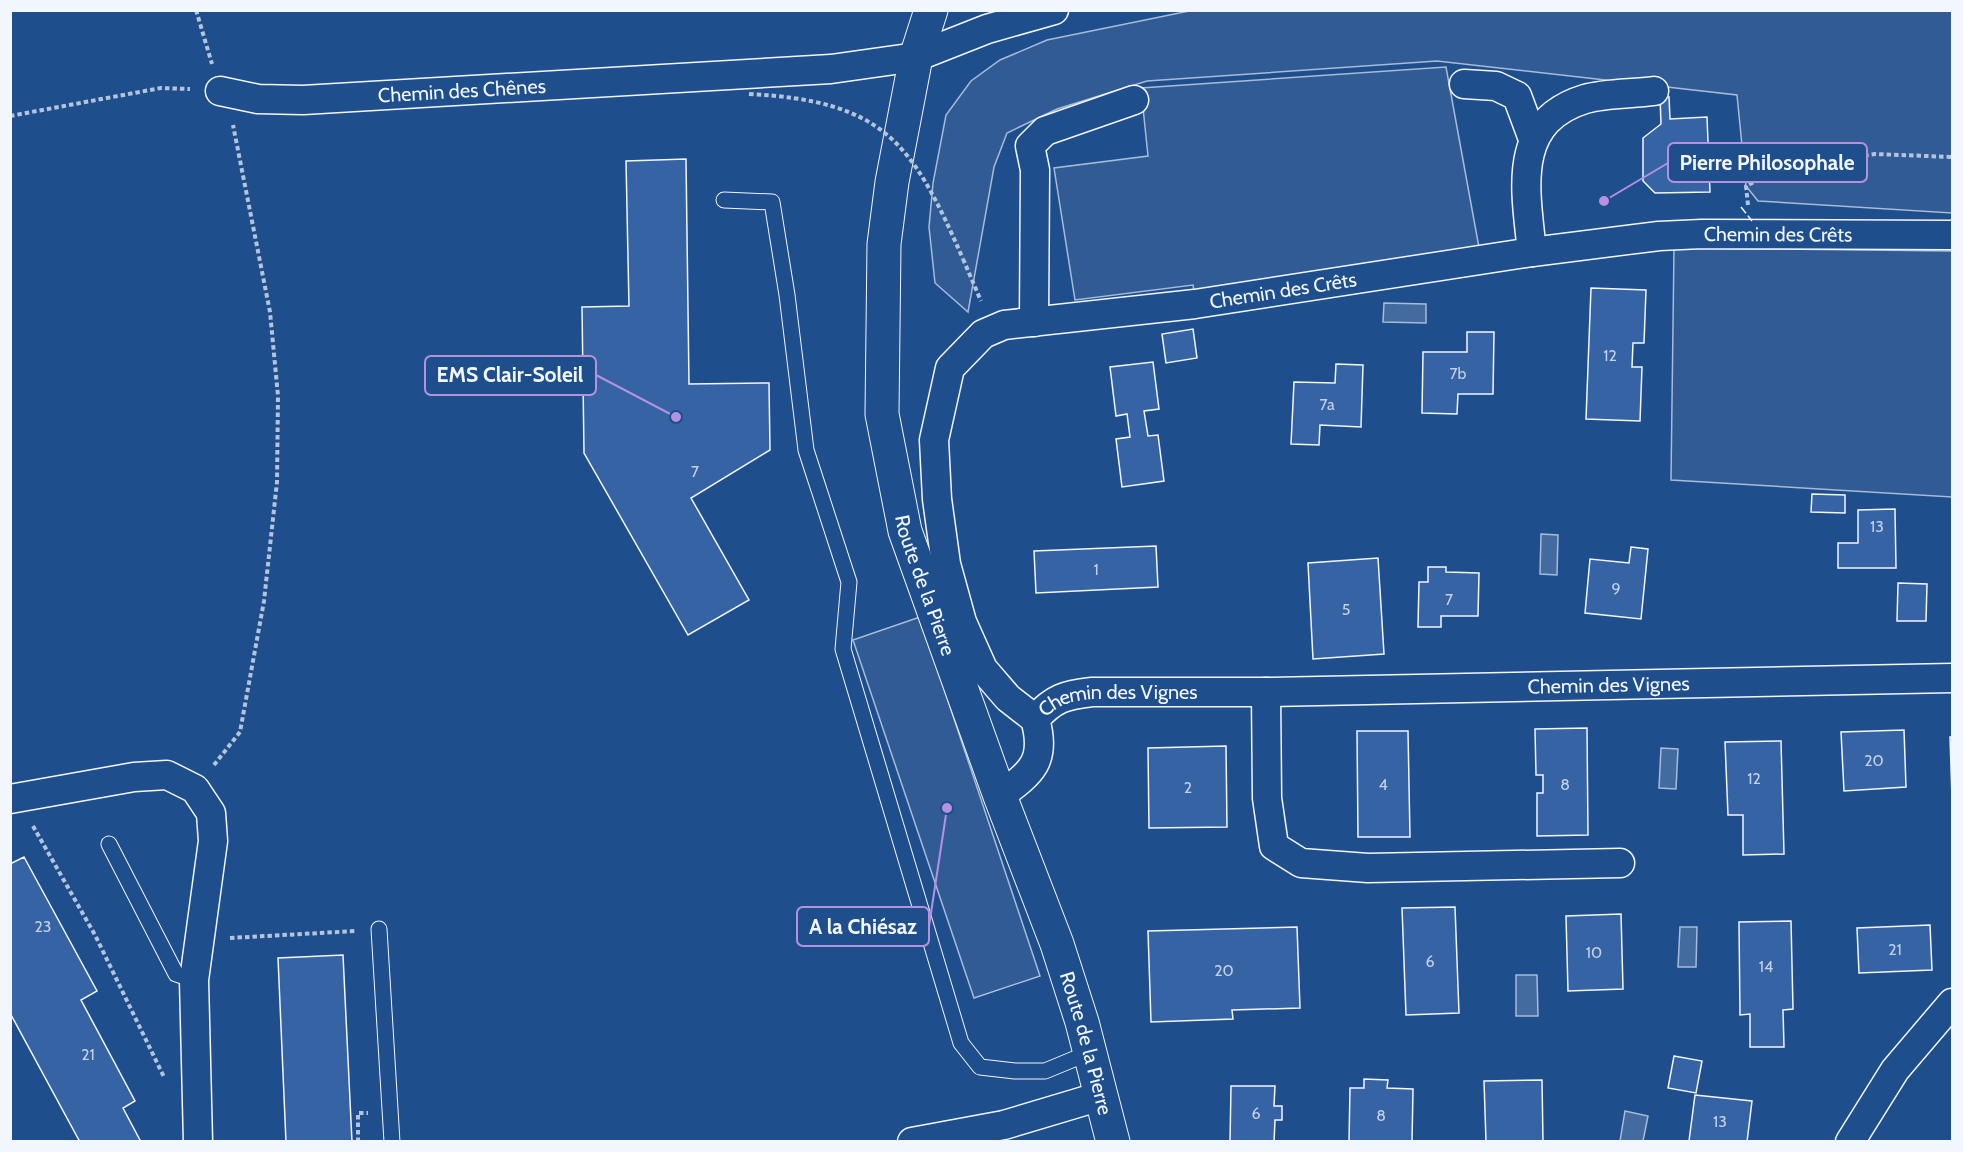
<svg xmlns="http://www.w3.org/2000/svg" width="1963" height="1152" font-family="Cabin,sans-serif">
<rect width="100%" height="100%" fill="#1f4e8c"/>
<path fill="#305b95" stroke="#a8bbd7" stroke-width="1.5" d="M1194,10L1952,11V213L1758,201L1746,186L1737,95L1437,61L1147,81L1057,109L1007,133L994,167L968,312L935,283L929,227L933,183L946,115L971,81L1000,60L1047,40Z
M1446,67L1480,253L1195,298L1193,285L1075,300L1054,168L1148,156L1141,88Z
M1674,248L1952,251V497L1671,480Z
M920,617L1040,976L974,998L853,640Z"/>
<path fill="#446ba0" stroke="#a8bbd7" stroke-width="1.5" d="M1384,303L1426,304V323L1383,322Z
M1541,534L1558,535L1557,575L1540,574Z
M1661,748L1678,749L1676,789L1659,788Z
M1680,927H1697L1696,967H1678Z
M1516,975H1537L1538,1016H1516Z
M1625,1111L1648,1116L1643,1141H1620Z"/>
<path fill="#3563a3" stroke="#f2f6ff" stroke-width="1.5" d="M1660,97H1669L1670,119L1707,117L1710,192L1655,193L1643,181V138L1661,124Z
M686,159L689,384L769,383L770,450L691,498L749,600L688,635L584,453L582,307L629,306L626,161Z
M1591,288L1646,290L1644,343H1633L1632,367H1642L1640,421L1586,419Z
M1193,329L1197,358L1166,363L1162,334Z
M1467,332H1494L1493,394H1458L1457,414L1422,413L1423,352H1467Z
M1153,362L1159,409L1144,411L1148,436L1158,435L1164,481L1122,487L1116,439L1130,437L1127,414L1116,416L1110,367Z
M1336,364L1363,365L1361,427L1320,425L1319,445L1291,444L1294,382L1335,383Z
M1812,494L1845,495V513L1811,512Z
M1895,509L1896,568H1838V543H1858V510Z
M1156,546L1158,587L1036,593L1034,551Z
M1631,547L1648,549L1641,619L1585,613L1590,559L1629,563Z
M1378,558L1384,654L1313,659L1308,563Z
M1428,567H1446V572L1479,573L1478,616H1441V627H1418L1419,582H1428Z
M1898,583L1927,584L1926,621H1897Z
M1587,728L1588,835L1537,836V793H1543V775H1536L1535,729Z
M1904,730L1906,787L1844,791L1841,732Z
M1357,731H1408L1410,837H1358Z
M1950,737H1952V797Z
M1781,741L1784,854L1743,855V815H1728L1725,742Z
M1226,746L1227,827L1149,828L1148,748Z
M24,857L97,991L81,1000L135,1101L123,1108L141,1142H80L10,1013V864Z
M1455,907L1459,1013L1406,1015L1402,908Z
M1621,914L1623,989L1568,991L1566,916Z
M1791,921L1793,1009L1783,1010L1784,1047H1750V1014L1740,1015L1739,922Z
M1930,925L1932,970L1859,973L1857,928Z
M1297,927L1300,1008L1232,1010L1233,1019L1151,1022L1148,931Z
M343,955L352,1142H286L278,958Z
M1674,1056L1702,1061L1696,1093L1668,1088Z
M1364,1079L1388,1080L1387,1088L1413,1089L1412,1142H1349L1350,1088H1364Z
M1542,1080L1543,1142H1486L1484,1081Z
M1231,1086H1275L1274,1106H1282V1120H1275L1274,1142H1230Z
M1695,1095L1752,1101L1747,1142L1689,1141Z"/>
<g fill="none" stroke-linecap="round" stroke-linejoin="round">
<defs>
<path id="service" d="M724,200L772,202L787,295L806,450L849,582L843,649L961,1043L980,1067L1015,1071H1045L1091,1052
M109,844L176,974L194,980
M379,929L392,1142"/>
<g id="minor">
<path d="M1464,84L1496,86L1517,96L1533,139"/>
<path id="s1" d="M220,91L258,99L303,100L831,69L916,57L987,29L1054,10"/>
<path d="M1532,252C1526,192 1510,122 1585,99C1606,93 1632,94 1654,91"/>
<path d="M1034,322L1035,170L1030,146L1045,131L1134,100"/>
<path d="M1266,692L1267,798L1274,846L1301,863L1368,868L1620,863"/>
<path id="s2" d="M1035,719L1008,698L983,669L962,622L946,564L937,499L934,440L950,368L983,334L1004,325L1195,304L1532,252L1659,236L1702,234L1952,235"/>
<path id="s3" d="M1000,796C1032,772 1047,761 1035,719C1054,698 1065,695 1092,692H1266L1952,678"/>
<path d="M10,799L134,777L167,775L195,789L211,813L213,841L194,980L198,1142"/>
<path d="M912,1142L1004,1125L1101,1096"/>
<path d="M1850,1142L1895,1070L1952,1003"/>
</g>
<g id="secondary">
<path id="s4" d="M931,10L916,57L892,182L884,244L882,414L905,531L1000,796L1057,944L1082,1022L1113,1142"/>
</g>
</defs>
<use href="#service" stroke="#f2f6ff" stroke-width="17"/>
<use href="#minor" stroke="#f2f6ff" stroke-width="31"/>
<use href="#secondary" stroke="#f2f6ff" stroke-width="35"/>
<path stroke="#b3c4dc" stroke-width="4" stroke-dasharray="4.5 3" stroke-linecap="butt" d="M196,10L212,64
M10,116L161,88L190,89
M1748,205L1746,186L1785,167L1875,154L1952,157
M963,259L981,301
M214,765L240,732L264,601L277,482L278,396L270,312L233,125
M33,826L95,935L164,1077
M230,938L355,931
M358,1142V1113H368"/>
<use href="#service" stroke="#1f4e8c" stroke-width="15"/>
<use href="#minor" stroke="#1f4e8c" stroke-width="28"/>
<use href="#secondary" stroke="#1f4e8c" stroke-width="33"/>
<path stroke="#b3c4dc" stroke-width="4" stroke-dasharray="4.5 3" stroke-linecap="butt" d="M749,94C884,101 912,142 963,259"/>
<path stroke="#f2f6ff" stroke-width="1.5" stroke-dasharray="8 3" stroke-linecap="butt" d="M1741,207L1752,221"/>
</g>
<g text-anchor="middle" stroke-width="4.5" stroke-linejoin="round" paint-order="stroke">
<g font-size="16" fill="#c3d1e8">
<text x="1610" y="361">12</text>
<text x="1458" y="379">7b</text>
<text x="1327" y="410">7a</text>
<text x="695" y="477">7</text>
<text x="1877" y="532">13</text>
<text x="1096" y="575">1</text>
<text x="1616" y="594">9</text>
<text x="1449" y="605">7</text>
<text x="1346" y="615">5</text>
<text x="1874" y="766">20</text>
<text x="1754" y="784">12</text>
<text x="1383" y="790">4</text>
<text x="1565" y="790">8</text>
<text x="1188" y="793">2</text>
<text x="43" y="932">23</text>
<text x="1895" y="955">21</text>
<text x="1594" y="958">10</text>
<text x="1430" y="967">6</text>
<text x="1766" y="972">14</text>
<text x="1224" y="976">20</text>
<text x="88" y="1060">21</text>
<text x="1256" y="1119">6</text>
<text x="1381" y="1121">8</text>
<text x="1720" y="1127">13</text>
</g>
<g font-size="20" fill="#f2f6ff" stroke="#1f4e8c">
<text dy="7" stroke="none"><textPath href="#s1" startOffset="243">Chemin des Chênes</textPath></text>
<text dy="7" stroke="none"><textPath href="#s2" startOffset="1233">Chemin des Crêts</textPath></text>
<text dy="7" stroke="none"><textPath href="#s2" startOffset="734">Chemin des Crêts</textPath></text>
<text dy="7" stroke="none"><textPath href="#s4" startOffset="586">Route de la Pierre</textPath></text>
<text dy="7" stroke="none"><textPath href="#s3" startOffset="675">Chemin des Vignes</textPath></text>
<text dy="7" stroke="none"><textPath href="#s3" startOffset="183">Chemin des Vignes</textPath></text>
<text dy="7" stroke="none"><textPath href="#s4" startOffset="1072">Route de la Pierre</textPath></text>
</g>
</g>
<path fill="none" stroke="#b691df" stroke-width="2" d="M1604 201L1668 163M676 417L596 375M947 808L929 926"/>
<g fill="#b691df" stroke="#1f4e8c" stroke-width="2">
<circle cx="1604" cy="201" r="6"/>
<circle cx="676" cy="417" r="6"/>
<circle cx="947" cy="808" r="6"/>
</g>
<g fill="#1f4e8c" stroke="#b691df" stroke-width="2">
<rect x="1668" y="143" width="199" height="39" rx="6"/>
<rect x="425" y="356" width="171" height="39" rx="6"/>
<rect x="797" y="907" width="132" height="39" rx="6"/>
</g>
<g font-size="21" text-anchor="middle" font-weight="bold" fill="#f2f6ff">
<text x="1767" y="170">Pierre Philosophale</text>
<text x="510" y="382">EMS Clair-Soleil</text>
<text x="863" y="934">A la Chiésaz</text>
</g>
<rect width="1963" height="1152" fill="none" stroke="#f2f6ff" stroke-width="24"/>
</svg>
